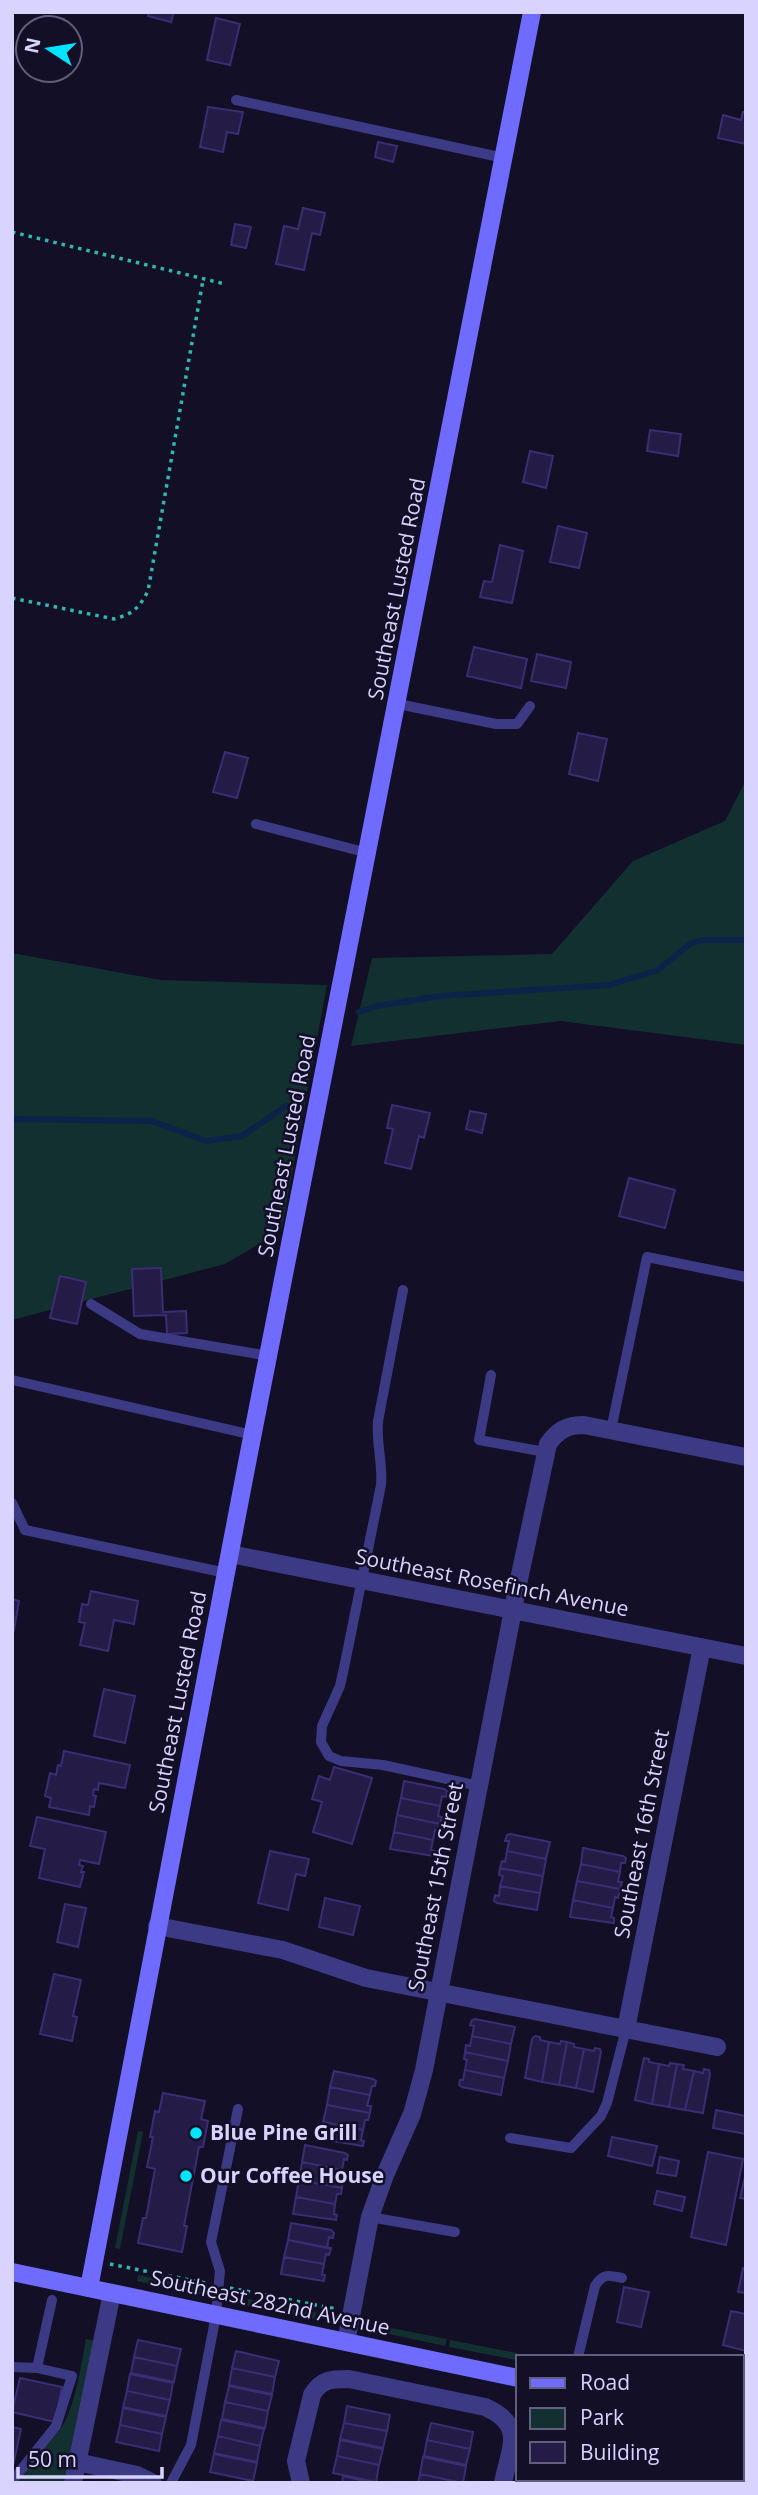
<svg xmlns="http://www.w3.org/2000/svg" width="758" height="2495" font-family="'Open Sans',sans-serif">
<rect width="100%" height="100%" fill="#130f26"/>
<path fill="#12302f" d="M746,780V1045L561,1021L351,1046L372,958L552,954L633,861L725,821Z
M12,953L161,980L327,985L282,1227L276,1234L225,1264L12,1320Z
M138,2131L143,2132L120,2249L115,2248Z
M138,2275L210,2290L202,2295L137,2281Z
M248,2299L316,2312L315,2319L247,2306Z
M381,2326L447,2339L445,2346L380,2332Z
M86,2339L97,2341L67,2483H14L53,2437C74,2421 81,2364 86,2339Z
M450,2340L517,2353L516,2360L449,2347Z"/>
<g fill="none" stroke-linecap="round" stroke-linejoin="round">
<path stroke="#0c2248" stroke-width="6" d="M359,1012L377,1006L441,996L609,985L658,970L690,944L701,940H746
M12,1119L152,1121L206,1141L242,1136L286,1106"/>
</g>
<path fill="#241b47" stroke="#3b2d73" stroke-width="2" d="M149,12H174L171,22L148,16Z
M216,18L240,24L230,65L207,60Z
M208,107L243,112L238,134L227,132L223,152L200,147Z
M743,112H746V144L718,138L723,115L741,120Z
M378,142L397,146L393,162L375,157Z
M303,208L325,213L320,235L312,233L304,270L276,264L284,226L298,229Z
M235,224L251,227L246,248L231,245Z
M650,430L681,434L678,456L647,451Z
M530,451L553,456L546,488L523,482Z
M558,526L587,533L579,568L550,562Z
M500,545L523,551L512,603L480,597L484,581L492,582Z
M474,647L527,659L521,688L467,676Z
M537,654L571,662L566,688L531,681Z
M578,733L607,739L598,781L569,774Z
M225,752L248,758L237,798L213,792Z
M392,1105L430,1113L424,1138L419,1136L411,1169L385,1163L393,1129L387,1128Z
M470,1111L486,1114L482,1133L466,1129Z
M629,1178L675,1190L665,1228L619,1216Z
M161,1268L163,1312L186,1311L187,1333L167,1334L166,1315L134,1316L132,1269Z
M60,1276L86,1282L77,1324L50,1318Z
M91,1591L138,1601L134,1624L114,1620L108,1651L80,1645L85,1623L79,1622L82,1604L88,1605Z
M12,1599L19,1601L14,1630L12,1629Z
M104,1689L135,1696L125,1743L94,1736Z
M64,1751L130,1765L125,1788L99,1783L98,1790L94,1789L93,1795L96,1796L94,1807L90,1806L89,1815L49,1807L51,1798L45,1796L50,1773L56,1775L58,1765L61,1766Z
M334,1767L372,1778L352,1844L313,1832L322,1802L312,1799L319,1776L330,1780Z
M404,1781L444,1789L447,1791L446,1797L442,1796L440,1806L401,1798Z
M401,1798L440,1806L438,1816L442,1817L440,1824L397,1815Z
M397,1815L440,1824L439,1831L435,1830L433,1840L394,1832Z
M37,1817L106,1832L99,1864L80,1860L79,1865L83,1866L81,1872H84L80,1887L39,1878L45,1849L30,1846Z
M394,1832L433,1840L431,1850L435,1851L433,1856L390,1849Z
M510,1834L550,1842L546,1859L507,1851L509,1841H505L507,1835Z
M583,1848L623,1856L626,1858L625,1863H621L620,1872L581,1864Z
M270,1851L309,1859L305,1876L296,1874L288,1910L258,1903Z
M507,1851L546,1859L543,1876L500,1868L502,1861L505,1862Z
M581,1864L620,1872L618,1882H622L620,1889L577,1881Z
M500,1868L543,1876L540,1893L500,1886L503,1876L499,1875Z
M577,1881L620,1889L618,1898L615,1897L613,1908L573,1900Z
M500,1886L540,1893L537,1910L497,1903L494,1901L495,1895L499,1896Z
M325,1898L360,1906L353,1935L319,1927Z
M573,1900L613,1908L611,1917L614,1918V1923L570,1917Z
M65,1904L86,1908L78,1947L57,1942Z
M54,1974L81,1980L73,2016L77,2017L72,2041L40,2034Z
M475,2019L515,2027L511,2044L472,2036L474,2026L470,2025L472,2020Z
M472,2036L511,2044L508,2061L465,2052L466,2045L470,2046Z
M535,2036L540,2037V2040L549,2042L542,2082L525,2078L532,2039Z
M561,2041L567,2042L559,2085L542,2082L549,2042L560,2044Z
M567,2042L574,2044V2047L584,2049L576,2088L559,2085Z
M595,2048L600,2049L601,2052L593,2092L576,2088L584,2049L594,2051Z
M465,2052L508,2061L504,2078L465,2070L467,2060L464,2059Z
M644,2058L649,2059V2062L659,2064L652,2104L635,2100Z
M670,2063L677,2064L669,2107L652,2104L659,2064L669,2066Z
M677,2064L684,2065L683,2069L694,2071L685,2110L669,2107Z
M704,2069L709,2070L710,2074L703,2113L685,2110L694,2071L703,2073Z
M465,2070L504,2078L501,2095L462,2087L459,2085L460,2080H463Z
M334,2071L373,2079L376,2081L375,2086H372L370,2095L330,2087Z
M330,2087L370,2095L367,2106H371L370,2113L327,2105Z
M163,2093L205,2101L201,2119L208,2121L203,2147H199L184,2226H187L182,2252L138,2243L143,2218H146L155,2169L147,2167L153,2137H150L155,2111L159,2112Z
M327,2105L370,2113L368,2120H365L363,2130L323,2122Z
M716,2110L746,2116V2134L713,2128Z
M323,2122L363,2130L361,2140L364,2141L363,2146L320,2139Z
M612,2137L657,2146L652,2166L608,2156Z
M305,2145L345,2153L348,2155L347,2160L344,2159L342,2170L302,2162Z
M708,2152L743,2159L726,2245L691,2237Z
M660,2157L679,2161L676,2176L657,2173Z
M302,2162L342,2170L340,2180H343L342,2188L299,2180Z
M746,2172V2199L740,2198Z
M299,2180L342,2188L341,2194H337L335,2204L296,2197Z
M657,2191L685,2197L682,2211L654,2204Z
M296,2197L335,2204L334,2214L337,2215L336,2220L293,2214Z
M291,2223L331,2230L334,2233L333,2238L329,2237L327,2248L288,2240Z
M288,2240L331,2248L329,2255L326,2254L324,2264L284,2257Z
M284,2257L324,2264L322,2275H325L324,2281L281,2274Z
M743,2268L746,2269V2293L738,2292Z
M624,2287L649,2292L641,2327L617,2322Z
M731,2311L746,2314V2351L723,2345Z
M138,2340L181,2349L177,2366L134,2357Z
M236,2351L279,2361L275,2377L232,2368Z
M134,2357L177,2366L174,2382L131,2373Z
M232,2368L275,2377L272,2394L229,2385Z
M130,2374L173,2383L170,2400L127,2391Z
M20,2378L62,2387L55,2422L12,2412Z
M229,2386L272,2395L268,2411L225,2402Z
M127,2391L170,2400L166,2416L123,2407Z
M225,2402L268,2411L265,2428L222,2419Z
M347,2406L390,2415L387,2431L344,2423Z
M123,2408L166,2417L162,2434L120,2425Z
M221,2420L264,2429L260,2446L218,2436Z
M344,2423L387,2431L383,2448L340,2439Z
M431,2423L473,2432L470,2449L427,2440Z
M120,2425L162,2434L159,2451L116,2442Z
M12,2427L21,2429L12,2470Z
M218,2436L260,2446L257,2462L214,2453Z
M340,2440L383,2449L379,2465L337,2456Z
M427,2440L470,2449L466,2465L424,2456Z
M214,2454L257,2463L253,2481L210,2472Z
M337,2456L379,2465L376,2482L333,2473Z
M423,2457L466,2466L463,2483L420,2474Z
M420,2474L463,2483H418Z
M343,2476L374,2483H342Z
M541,2479H586L585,2483H541Z
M631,2479H670V2483H630Z"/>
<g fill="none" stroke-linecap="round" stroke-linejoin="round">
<path stroke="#2fb8b0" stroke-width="3.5" stroke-dasharray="3.5 5" stroke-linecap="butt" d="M12,232L225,284
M12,598L114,619C133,614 139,608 148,591L203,280
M110,2264L205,2283
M230,2288L336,2309"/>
<path stroke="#3d3a85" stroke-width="10" d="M236,100L504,158
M398,704L496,724H517L530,706
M256,824L368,853
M403,1290L378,1421C376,1443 383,1463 381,1485L344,1668L340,1686L322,1726L321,1742L329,1756L341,1761L383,1765L479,1786
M91,1304L140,1334L269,1356
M491,1375L479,1440L545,1452
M12,1380L253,1435
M611,1430L647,1257L746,1277
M12,1503L25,1530L226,1573
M510,2138L571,2148L601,2116L607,2103L626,2029
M370,2217L455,2232
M578,2357L595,2286C603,2273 609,2275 622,2278
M12,2367L37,2368L52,2300
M12,2481L56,2426L72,2376L37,2368
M171,2483L191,2445L216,2315L220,2271L211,2242L238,2109
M608,2483L609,2479"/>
<path stroke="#3d3a85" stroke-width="18" d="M230,1554L746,1656
M157,1926L283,1950L366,1978L717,2047
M626,2029L702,1647
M346,2342L370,2217L385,2175L412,2114L424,2070L518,1584L548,1444C558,1430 567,1425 584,1425L746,1457
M77,2462L137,2475L153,2483
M73,2483L112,2293
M301,2483L296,2461L312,2395C321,2379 332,2379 349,2379L485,2407C526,2425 510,2447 503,2483
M712,2483V2479"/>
<path stroke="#6f6bff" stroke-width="18" d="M12,2272L518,2378
M89,2288L248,1458L532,12
M742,2425H746"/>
</g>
<g fill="#00e5ff" stroke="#130f26" stroke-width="2.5">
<circle cx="196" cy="2133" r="7"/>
<circle cx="186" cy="2176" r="7"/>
</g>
<g text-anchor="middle" stroke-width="5" stroke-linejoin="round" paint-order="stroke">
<g font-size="21" fill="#d9d4ff" stroke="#130f26">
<text transform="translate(397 589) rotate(-79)" y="7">Southeast Lusted Road</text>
<text transform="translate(287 1146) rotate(-79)" y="7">Southeast Lusted Road</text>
<text transform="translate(492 1583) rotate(11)" y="7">Southeast Rosefinch Avenue</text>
<text transform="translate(178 1702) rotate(-79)" y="7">Southeast Lusted Road</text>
<text transform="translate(642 1834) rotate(-79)" y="7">Southeast 16th Street</text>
<text transform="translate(436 1887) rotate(-79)" y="7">Southeast 15th Street</text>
<text transform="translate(270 2303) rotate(12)" y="7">Southeast 282nd Avenue</text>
</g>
<g font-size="21" font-weight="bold" fill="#d9d4ff" stroke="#130f26" text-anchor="start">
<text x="210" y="2140">Blue Pine Grill</text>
<text x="200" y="2183">Our Coffee House</text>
</g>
</g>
<rect width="758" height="2495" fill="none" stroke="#d9d4ff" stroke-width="28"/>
<rect x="516" y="2355" width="228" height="126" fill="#130f26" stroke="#625e7d" stroke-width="2"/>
<rect x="530" y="2378" width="35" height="10" fill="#6f6bff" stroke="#625e7d" stroke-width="2"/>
<text x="580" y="2390" font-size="21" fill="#d9d4ff">Road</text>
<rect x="530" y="2408" width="35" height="21" fill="#12302f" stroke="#625e7d" stroke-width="2"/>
<text x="580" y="2425" font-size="21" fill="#d9d4ff">Park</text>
<rect x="530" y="2442" width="35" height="21" fill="#241b47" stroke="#625e7d" stroke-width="2"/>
<text x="580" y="2460" font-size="21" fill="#d9d4ff">Building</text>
<g transform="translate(49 49) rotate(282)"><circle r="33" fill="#130f26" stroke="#625e7d" stroke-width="2"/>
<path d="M0-5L12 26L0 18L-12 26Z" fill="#00e5ff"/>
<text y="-10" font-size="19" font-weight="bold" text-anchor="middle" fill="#d9d4ff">N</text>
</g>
<path d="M18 2467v10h144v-10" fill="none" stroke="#d9d4ff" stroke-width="3.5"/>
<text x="28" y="2467" font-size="21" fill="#d9d4ff" stroke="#130f26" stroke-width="5" paint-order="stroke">50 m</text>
</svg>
